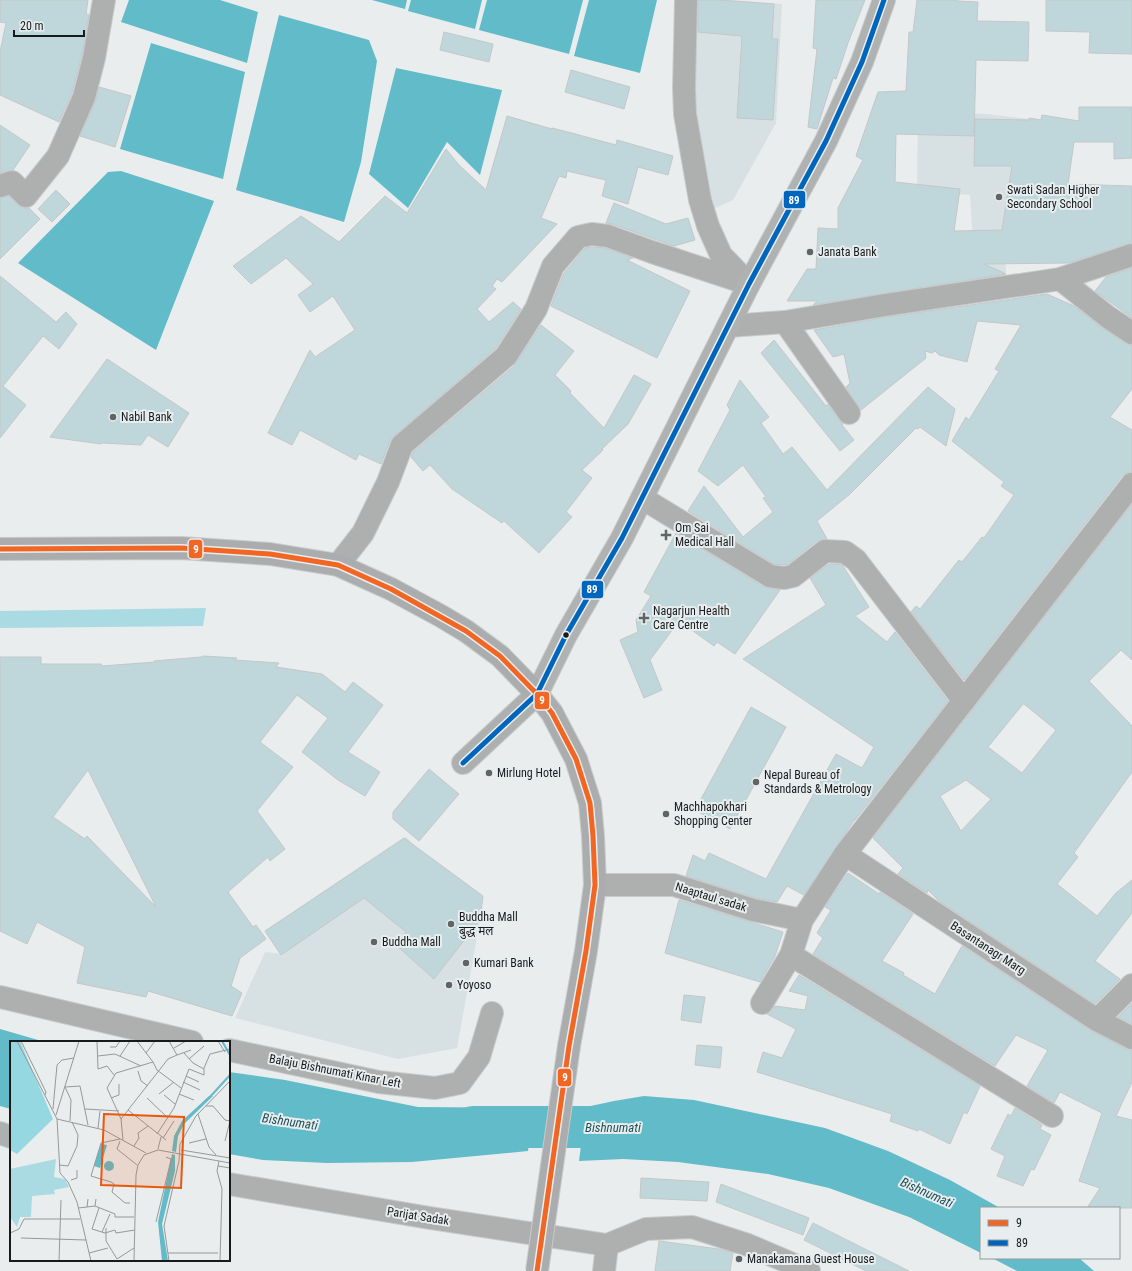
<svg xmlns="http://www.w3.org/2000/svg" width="1132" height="1271" font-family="'Roboto Condensed','Noto Sans Devanagari',sans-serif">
<rect width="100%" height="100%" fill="#e9edee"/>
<path fill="#d7e1e3" d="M693,0H734L782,4L776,123L733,200L709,211L691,100Z
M918,111L987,114L1037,120L1005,228L1006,283L976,288L970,195L917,191Z
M406,837L422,852L483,896L480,920L457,1048L398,1059L235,1018L265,952L280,954L265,931Z"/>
<path fill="#aadae2" d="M206,608L203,626L0,628V611Z"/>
<path fill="#62bbc8" d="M129,0H220L258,12L247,63L121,22Z
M372,0H407L405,9Z
M411,0H482L475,29L408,11Z
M487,0H583L569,54L479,30Z
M589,0H657L640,73L574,56Z
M279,15L369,40L377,61L361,162L344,222L236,190Z
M151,43L245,72L223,179L120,149Z
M396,68L502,90L480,175L447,142L408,208L369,174Z
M121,171L214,201L156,350L18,263L108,172Z
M0,1029L45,1042H11V1109L0,1106Z
M229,1072L285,1080L418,1107L534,1108L528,1151L412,1162L327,1163L263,1160L229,1154Z
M644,1096L694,1100L825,1128L888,1151L950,1180L1000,1208H981V1253L909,1217L829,1188L768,1174L678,1162L623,1159L579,1161L586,1107L614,1101Z
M992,1258H1079L1094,1271H1017Z"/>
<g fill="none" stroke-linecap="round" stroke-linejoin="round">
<path stroke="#62bbc8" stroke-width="42" d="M473,1127H641"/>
</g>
<path fill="#bfd7db" stroke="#c4c7c8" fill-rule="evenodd" d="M0,0H88L86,14L89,15L82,55L72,93L59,122L0,95V52L6,23L0,22Z
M698,0H719L774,4L772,39H778L773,120L737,118L742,36L698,32Z
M816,0H865L848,43L836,79L833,78L817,129L808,127L817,49L813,48Z
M917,0H958V1L978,2L977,21L1029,22L1028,61L976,60L974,136L896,134L895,182L960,189L954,231L1002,230L1012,166H974L975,119L1029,120V118L1041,120L1042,115L1079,121V107H1132V158L1114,159V142H1074L1068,184L1132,186V243L1068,263L984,264L1006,274L813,305L817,301H787L807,269H816L818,228L838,229V208L863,160L856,156L878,92L906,91L909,32H913Z
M1046,0H1132V54L1089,53L1090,32L1046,31Z
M444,32L493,44L489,62L440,50Z
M571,70L630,87L624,109L565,92Z
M99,87L131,96L115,147L80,136L95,102Z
M507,116L552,129V128L568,132L616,145L617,140L673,156L668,175L638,167L628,204L602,196L606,180L567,171L566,178L559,176L541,218L557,224L502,282L497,279L492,286L496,289L477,309L489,322L513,302L521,309L496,348L394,436L390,441L381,464L359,454L356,460L300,430L292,445L268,433L310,350L315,357L355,330L333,296L310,312L298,295L313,284L286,258L251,284L233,266L301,216L339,242L385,196L407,213L446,149L459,165L486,190Z
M0,125L30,145L13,170L0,173Z
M56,190L70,204L52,222L38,209Z
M9,196L18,205L23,208H29L40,219L0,259V198Z
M614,203L666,224L688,218L695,240L674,246L612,224L606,223Z
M593,247L605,248L633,258L627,260L690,291L657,358L551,306L564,273L585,248Z
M1132,268V318L1095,291L1106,277Z
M0,276L56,322L66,312L77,324L59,349L43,336L3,386L26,405L0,438Z
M1047,294L1074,306L1101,327L1125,343L1132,345V389L1110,417L1132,430V472L1127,473L1122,476L964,680L911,612L916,606L920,609L959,560L962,562L982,537L984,538L1014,495L1001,486L1004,482L952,441L966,417L969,420L999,371L995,369L1021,325L977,321L967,362L939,355L935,351L932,353L925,351L926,358L861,410L846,387L850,383L844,354L833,357L814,330L887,317Z
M541,325L574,351L555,375L571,391L570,393L604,428L634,375L651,384L628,424L602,449L603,450L582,470L592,478L566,512L572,517L539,553L504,521L502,523L452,489L430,465L423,471L411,457L413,452L514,366Z
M774,340L826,406L828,404L839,420L843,424L842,425L854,440L840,451L761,353Z
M107,359L189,413L168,447L148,435L141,445L102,443L101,444L50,437Z
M740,380L769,417L761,423L783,454L792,447L827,490L928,387L955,409L946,446L920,427L918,429L916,428L850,494L817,521L827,539L817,541L788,564L784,565L774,564L688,511L704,486L743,537L773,512L763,498L766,497L743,465L718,486L698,471L730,410L727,405Z
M1132,504V660L1121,650L1089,681L1132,726V772L1074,853L1078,857L1057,884L1097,916L1116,893L1132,880V913L1095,961L1120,979L1095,1004L939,901L928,890L927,893L898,874L903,868L873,838ZM1023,704H1024L1056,730L1022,773L988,747ZM966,780L991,799L961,831L940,796Z
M676,533L764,587L780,590L735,654L717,642L714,646L679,621L650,660L662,690L644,698L620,640L638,632L636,620L651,596L644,592Z
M829,564H841L843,566L869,607L855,616L887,642L895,632L948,701L855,820V819L804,895L787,886L777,902L756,898L686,876L693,855L705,861L709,853L766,879L836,754L862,768L874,747L743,659L826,605L810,578Z
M203,656L237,658L235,660L279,663L276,667L322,674L345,692L353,682L383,705L348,752L380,772L365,796L338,780L302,752L328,718L297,695L260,742L293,767L257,811L285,849L270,861L268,857L228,892L253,927L256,925L266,939L240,958L231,986L242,993L232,1016L148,991L146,997L77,983L85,947L37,922L27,944L0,931V657H41V664H101L102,666L155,662L154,661L201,657ZM88,770L156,907L87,836L85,839L53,817Z
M751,707L786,727L730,829L695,810Z
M429,769L459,794L419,841L393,819V812Z
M404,838L483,896L480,920L434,979L396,945L406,932L364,898L281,955L265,931Z
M848,873L879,894L880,892L913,914L882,961L904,973L903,975L935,994L962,946L1090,1030L1126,1049L1132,1050V1082L1116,1116L1132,1120V1208H1087L1100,1188L1079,1181L1102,1113L1060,1092L1054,1103L1027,1086L1048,1050L1016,1035L995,1066L813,954L823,938L817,933L831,910L825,907Z
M679,900L783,932L775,956L760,982L665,953Z
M799,975L980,1086L967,1114L964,1112L950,1144L919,1129L918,1131L890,1121L892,1114L757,1072L763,1052L782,1058L796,1029L767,1014L775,1006L805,1010L808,996L789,991Z
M684,995L705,997L701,1023L681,1020Z
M1132,1003V1024L1118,1017Z
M697,1045L722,1047L720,1068L695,1065Z
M1015,1108L1042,1125L1040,1129L1051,1135L1034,1170L1031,1169L1023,1186L997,1176L1005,1156L991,1149L1008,1114L1011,1116Z
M641,1178L709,1182L707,1201L640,1198Z
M721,1184L809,1218L803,1235L716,1202Z
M813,1223L909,1271H866L804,1240Z
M659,1241L719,1249L733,1253L730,1271H655Z"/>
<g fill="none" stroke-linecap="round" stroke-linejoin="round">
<defs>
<path id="minor" d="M686,0L684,88L685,114L700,200L708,226L721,255L746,281
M0,186L12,182L26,196L58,156L84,97L94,58L104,0
M1060,279L1132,255
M785,322L849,413
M728,326L785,322L885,305L1060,279L1108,317L1132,333
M642,498L770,576L784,578L793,576L825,551L845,552L856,560L964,701
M338,565L363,533L388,482L402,445L506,356L536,309L553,266L578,237L592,234L608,236L652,252L749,284
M463,763L537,694
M845,854L1097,1020L1132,1038
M595,885H674L753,910L802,920
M791,955L1052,1116
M0,997L192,1042
M762,1003L791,955L802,920L845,854L1132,484
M1097,1020L1132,985
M229,1050L379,1082L435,1088L460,1083L479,1057L492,1013
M0,1133L11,1137
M229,1184L430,1218L607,1245
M607,1245L646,1229L692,1227L748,1245L809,1271
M604,1271L607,1245"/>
<path id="major" d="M537,694L566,635L622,538L749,284L826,141L862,62L884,0"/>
<path id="highway" d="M0,549L181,548L270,554L338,565L391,589L441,616L466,631L500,656L537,694L552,713L576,759L590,803L593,836L595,885L586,951L569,1046"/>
</defs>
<use href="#minor" stroke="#c8cacb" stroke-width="24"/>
<use href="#major" stroke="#c8cacb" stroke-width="24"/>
<use href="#highway" stroke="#c8cacb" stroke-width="24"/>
<use href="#minor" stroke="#aeb0b0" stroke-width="22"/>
<use href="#major" stroke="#b0b2b2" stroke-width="22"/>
<use href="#highway" stroke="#aaacad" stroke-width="22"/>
<defs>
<path id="highway-bridge" d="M537,1271L569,1046"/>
</defs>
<use href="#highway-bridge" stroke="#c8cacb" stroke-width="24" stroke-linecap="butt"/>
<use href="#highway-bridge" stroke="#aaacad" stroke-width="22"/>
<defs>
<path id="bus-1" d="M0,549L181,548L270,554L338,565L391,589L466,631L500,656L537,694L552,713L576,759L590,803L593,836L595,885L586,951L569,1046L537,1271"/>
<path id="bus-2" d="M463,763L537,694L566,635L622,538L749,284L826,141L862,62L884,0"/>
</defs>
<use href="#bus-1" stroke="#e8eeef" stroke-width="8"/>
<use href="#bus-2" stroke="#e8eeef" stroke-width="8"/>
<use href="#bus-1" stroke="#f26522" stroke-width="5"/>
<use href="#bus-2" stroke="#0065bd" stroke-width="5"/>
</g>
<g fill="#616465" stroke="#e8eeef" stroke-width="1.5">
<circle cx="999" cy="197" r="4"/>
<circle cx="810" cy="252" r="4"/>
<circle cx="113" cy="417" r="4"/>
<path d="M664 529h4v4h4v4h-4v4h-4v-4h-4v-4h4z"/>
<path d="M642 612h4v4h4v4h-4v4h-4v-4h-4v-4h4z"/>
<circle cx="489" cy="773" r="4"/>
<circle cx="756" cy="782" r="4"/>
<circle cx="666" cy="814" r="4"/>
<circle cx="451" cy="924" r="4"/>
<circle cx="374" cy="942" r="4"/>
<circle cx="466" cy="963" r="4"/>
<circle cx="449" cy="985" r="4"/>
<circle cx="739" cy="1259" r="4"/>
</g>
<circle fill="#181a1b" stroke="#e8eeef" stroke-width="1.5" cx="566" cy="635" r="3.5"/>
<g text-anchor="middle" stroke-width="4" stroke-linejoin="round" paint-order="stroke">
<g font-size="12" fill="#181a1b" stroke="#e8eeef" text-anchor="start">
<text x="1007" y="194">Swati Sadan Higher<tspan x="1007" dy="14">Secondary School</tspan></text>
<text x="818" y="256">Janata Bank</text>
<text x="121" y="421">Nabil Bank</text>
<text x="675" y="532">Om Sai<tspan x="675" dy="14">Medical Hall</tspan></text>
<text x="653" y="615">Nagarjun Health<tspan x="653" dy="14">Care Centre</tspan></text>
<text x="497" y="777">Mirlung Hotel</text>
<text x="764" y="779">Nepal Bureau of<tspan x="764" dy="14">Standards &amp; Metrology</tspan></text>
<text x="674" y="811">Machhapokhari<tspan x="674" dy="14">Shopping Center</tspan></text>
<text x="459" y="921">Buddha Mall<tspan x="459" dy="14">बुद्ध मल</tspan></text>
<text x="382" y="946">Buddha Mall</text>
<text x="474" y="967">Kumari Bank</text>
<text x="457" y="989">Yoyoso</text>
<text x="747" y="1263">Manakamana Guest House</text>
</g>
<g font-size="12" fill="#181a1b" stroke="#e8eeef">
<text transform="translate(711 897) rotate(17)" y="4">Naaptaul sadak</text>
<text transform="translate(988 948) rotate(33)" y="4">Basantanagr Marg</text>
<text transform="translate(335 1071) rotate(11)" y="4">Balaju Bishnumati Kinar Left</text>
<text transform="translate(418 1216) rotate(9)" y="4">Parijat Sadak</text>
</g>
<g font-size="13" font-style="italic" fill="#1f5159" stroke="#e8eeef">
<text transform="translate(290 1121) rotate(8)" y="5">Bishnumati</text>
<text x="613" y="1132">Bishnumati</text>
<text transform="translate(927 1192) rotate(24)" y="5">Bishnumati</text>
</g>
</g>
<g transform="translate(10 1041)">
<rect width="220" height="220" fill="#e9edee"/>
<path d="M46,118L44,136L55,138L59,146L44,149L45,153L22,155L21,176H10L7,186L0,176V128Z" fill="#aadae2"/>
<path d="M10,0L43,78L7,113L0,109V1Z" fill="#96d8e2"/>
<path d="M199,55H203L174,83L168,95L166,111L162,110L164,95L172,80ZM91,103L97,104L90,127L84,125ZM162,113L165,114V130L152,183L158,220H152L148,181ZM94 125a5 5 0 1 1 10 0a5 5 0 1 1-10 0Z" fill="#62bbc8"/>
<path fill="none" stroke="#62bbc8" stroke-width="2" d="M212,0L220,14M199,57L220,34"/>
<path fill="none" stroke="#95999a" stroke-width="1" d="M7,0L47,78M11,0L36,51L35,54M87,0L88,28L97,25L104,34M208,0L215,11M100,6H106L110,0M164,7L176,0M136,12L145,0M174,12L183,22L194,28M167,14L181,9M88,15L105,13L131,25M110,15L120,0M179,18L194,5M143,21L147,29L171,47M128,30L131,40L138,45M176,35L189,41M173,41L190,49M149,53L164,41M169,53L184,59M154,54L165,63M101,57L109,54V43M137,57L158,77M196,65H203L215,79L220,80M43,68L47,24L52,19L64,17M75,68L109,70M118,69L156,99M188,73L199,106L206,114M46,74L69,0M47,78L50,132L58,141L67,161L81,220M47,78L94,89L136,112M111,78L97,47L106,32L143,21L127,0M60,80L61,59L55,46L70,45L78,84M88,87L90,70M147,93L164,67L179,28L194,34V27L200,13L220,8M153,97L164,80M110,98L91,102L81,135L101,141L104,143L102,151L115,162H120M113,99L111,78L158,18L167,14L159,0M110,100L107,108L127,124M215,100L220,80M179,102L196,98M124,105L129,97L128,92L138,85M148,108L151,96M171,109L220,117M209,120L207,130L212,148L210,220M49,124L58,125L67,105L68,94L62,81M208,125L220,127M61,139L67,137V129M85,165L105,173V176H124M77,166L85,165L86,158M68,167L77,166L78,158M89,167L82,188L95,192L105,189L106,192L125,189M146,181L160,123L161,118L156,116M96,187V200L107,218L124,207M92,191L100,173M0,192L9,188L14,178H70M11,197L76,199M79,212L98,207M158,212H208M49,220L51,159M124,220L126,134L128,124L134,114L148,109L220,122M159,220L154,185L169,120L170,103L186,75L220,40"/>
<path fill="#e8590c" fill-opacity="0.15" stroke="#e8590c" stroke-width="2" d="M94,73L174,76L171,147L91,144Z"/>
<rect width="220" height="220" fill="none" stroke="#181a1b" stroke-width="2"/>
</g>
<g stroke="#e8eeef" stroke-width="1.5">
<rect x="783" y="190" width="23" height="19" rx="4" fill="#0065bd"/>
<rect x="188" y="539" width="15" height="20" rx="4" fill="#f26522"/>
<rect x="581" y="580" width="23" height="19" rx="4" fill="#0065bd"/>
<rect x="534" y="691" width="16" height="19" rx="4" fill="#f26522"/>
<rect x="557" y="1068" width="15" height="19" rx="4" fill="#f26522"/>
</g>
<g font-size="11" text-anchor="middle" font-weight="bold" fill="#fff">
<text x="794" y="204">89</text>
<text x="196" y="553">9</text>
<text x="592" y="593">89</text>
<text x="542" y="704">9</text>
<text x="565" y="1081">9</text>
</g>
<rect x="980" y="1207" width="140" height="52" fill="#e8eeef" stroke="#95999a"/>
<rect x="988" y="1220" width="20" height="6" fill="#f26522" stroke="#95999a"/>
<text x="1016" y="1227" font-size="12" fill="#181a1b">9</text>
<rect x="988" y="1240" width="20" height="6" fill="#0065bd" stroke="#95999a"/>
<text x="1016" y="1247" font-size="12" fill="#181a1b">89</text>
<path d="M14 30v6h70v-6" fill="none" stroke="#181a1b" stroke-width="2"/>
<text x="20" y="30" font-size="12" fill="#181a1b" stroke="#e8eeef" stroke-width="3" paint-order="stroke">20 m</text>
</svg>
